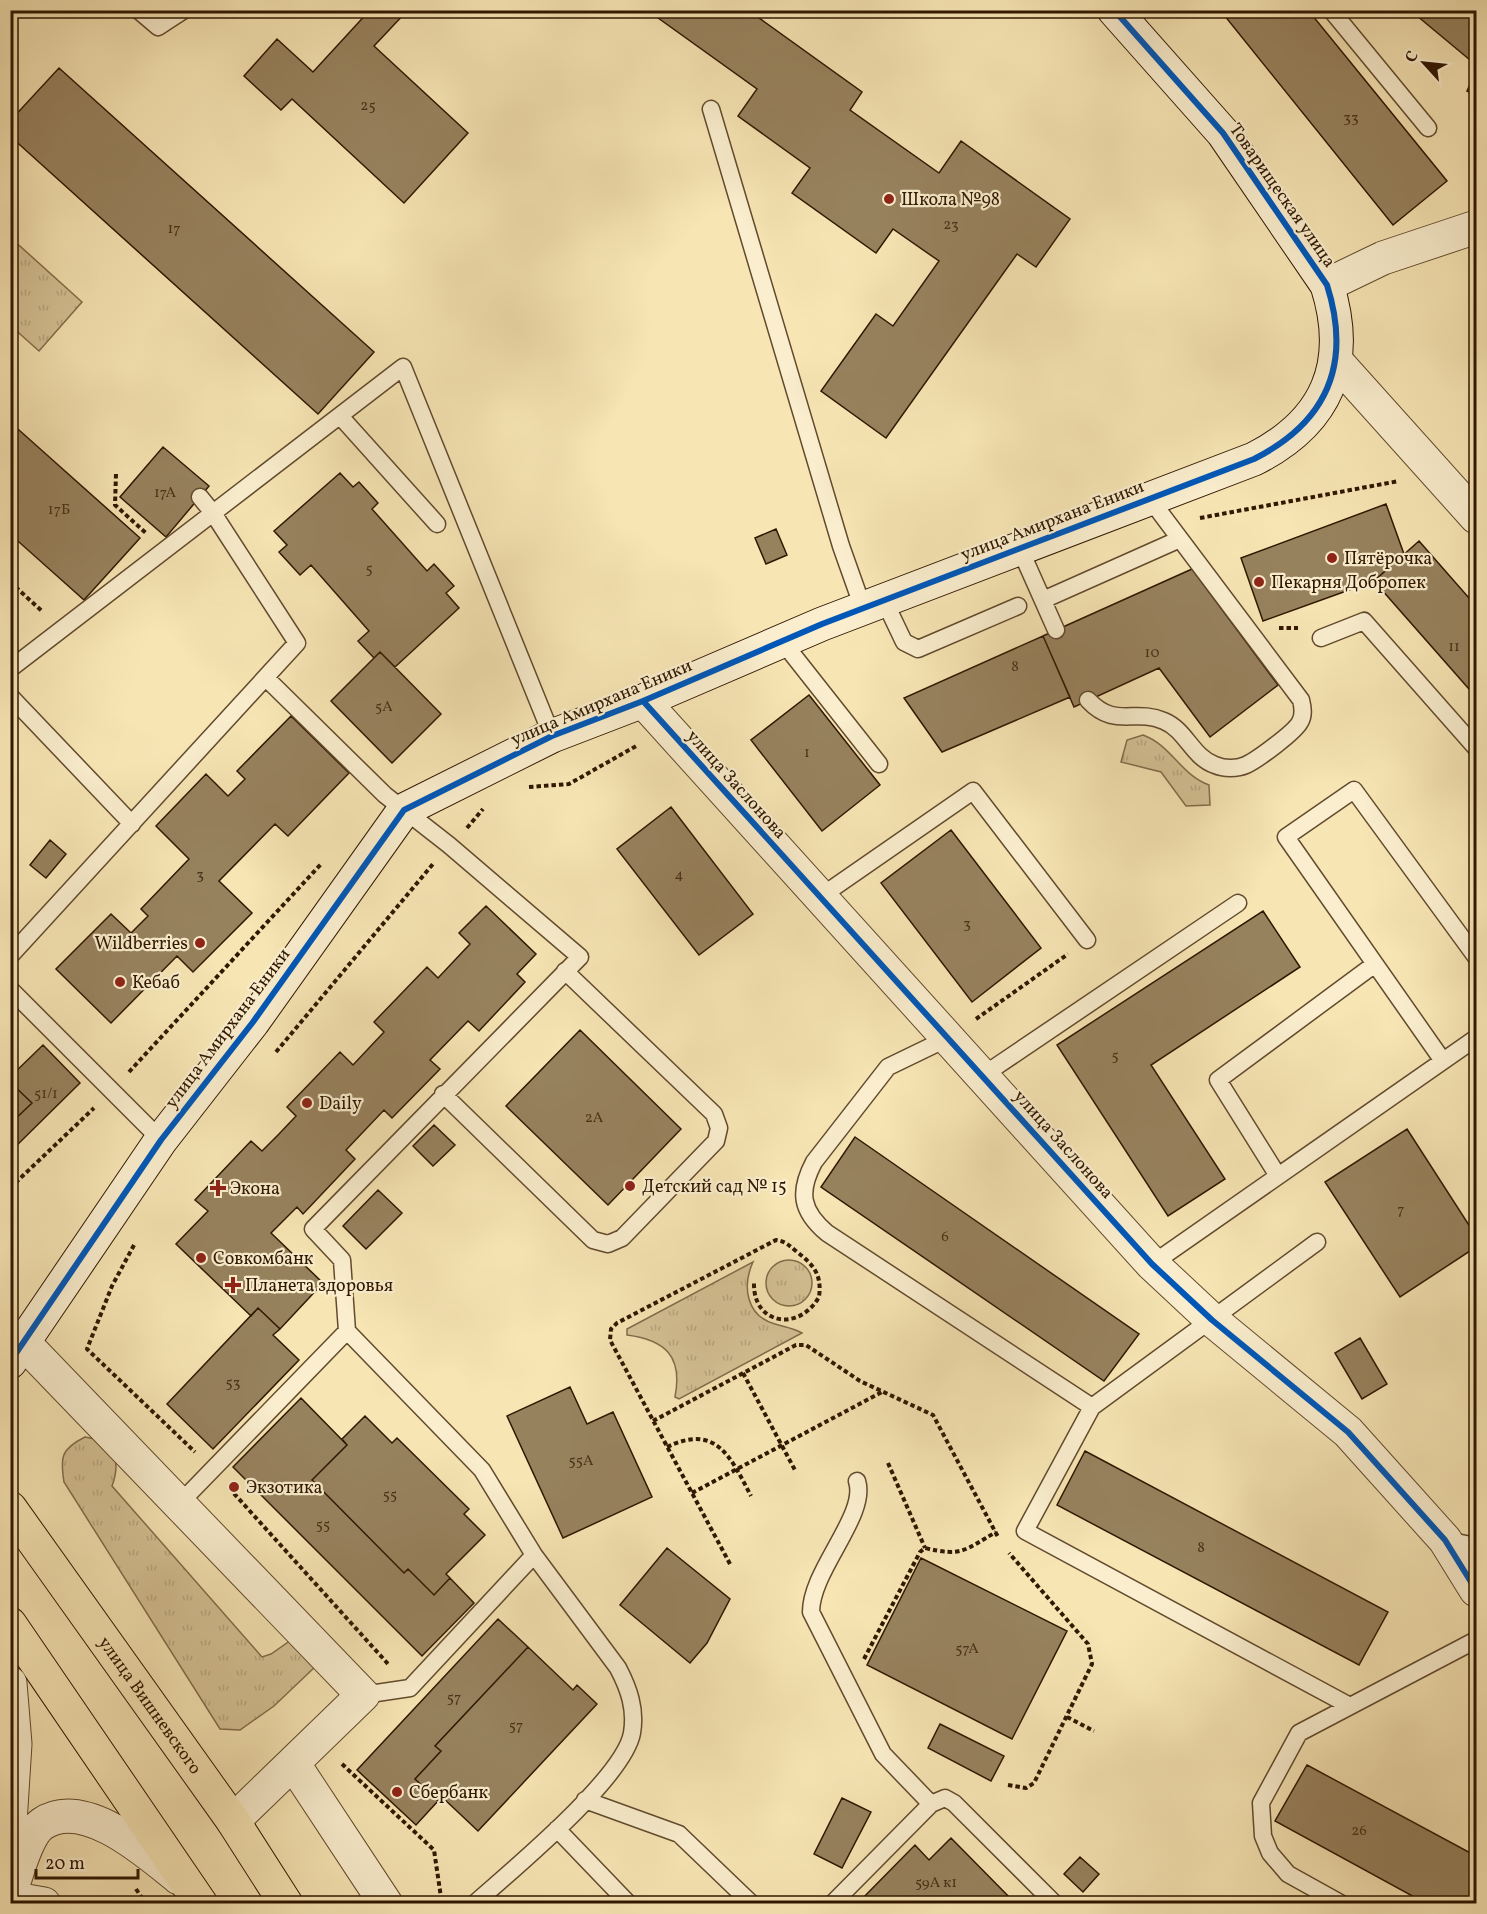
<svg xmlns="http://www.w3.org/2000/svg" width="1487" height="1914" font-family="Vollkorn,serif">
<defs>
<pattern id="grass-tufts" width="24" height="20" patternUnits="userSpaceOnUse" patternTransform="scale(1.5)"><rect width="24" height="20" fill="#d5c295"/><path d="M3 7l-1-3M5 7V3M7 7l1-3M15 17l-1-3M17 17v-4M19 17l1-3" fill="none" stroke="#b7a67f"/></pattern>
</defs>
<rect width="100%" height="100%" fill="#f7e5b4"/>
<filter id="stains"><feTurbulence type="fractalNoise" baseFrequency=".00333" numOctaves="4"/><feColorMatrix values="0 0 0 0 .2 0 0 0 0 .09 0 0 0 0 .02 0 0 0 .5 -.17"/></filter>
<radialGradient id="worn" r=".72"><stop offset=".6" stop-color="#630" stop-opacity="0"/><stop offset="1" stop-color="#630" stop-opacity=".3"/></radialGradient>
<path fill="url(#grass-tufts)" stroke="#826c4a" stroke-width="1.5" d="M11,238L82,302L39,351L11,326Z
M1143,735C1171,745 1181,775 1209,785L1210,805L1186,806L1161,772L1121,762L1127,740Z
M766 1283a23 23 0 1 1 46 0a23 23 0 1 1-46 0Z
M753,1262C742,1286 746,1316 775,1324C785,1327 793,1328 802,1333L679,1399L675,1397C683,1356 665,1340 627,1335V1329Z
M85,1437C113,1441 122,1459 112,1486L262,1657L271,1654L294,1638L317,1665L274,1706L240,1730L220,1729L64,1482C60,1457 61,1449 85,1437Z"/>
<path fill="#97825e" stroke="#301700" stroke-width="1.5" d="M370,10L407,11L374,46L468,133L404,203L292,99L281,110L244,76L277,39L313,72Z
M647,10H748L862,92L850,110L939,173L961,141L1070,219L1036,267L1017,254L886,438L821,391L876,314L893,326L939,261L893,229L876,253L792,193L810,168L738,116L757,89Z
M1220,10H1308L1447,181L1393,225Z
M1410,10H1476V65Z
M59,68L374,352L318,414L10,136V121Z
M1476,71V95L1467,91Z
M10,422L140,538L84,600L10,534Z
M163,447L209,486L166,537L120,497Z
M340,473L353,487L359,482L378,503L372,509L427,571L434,564L454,586L446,593L459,608L395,667L380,652L374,658L358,641L369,631L311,565L300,575L279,552L287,545L274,531Z
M1386,504L1404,554L1374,581L1263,621L1241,558Z
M776,529L787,555L766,564L755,538Z
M1419,541L1476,606V697L1374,581Z
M1192,569L1278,685L1210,737L1159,668L1074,707L1043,636Z
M1043,636L1070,697L942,752L904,698Z
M380,652L441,714L392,763L331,701Z
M809,695L880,785L822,831L751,740Z
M291,716L349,773L288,836L275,824L219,881L252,913L193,972L177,956L111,1023L56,969L111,914L131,933L148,916L141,909L189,859L156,826L206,774L228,796L245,779L237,771Z
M671,807L753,914L699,955L617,849Z
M951,830L1041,948L972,1002L881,883Z
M50,840L66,854L46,878L30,865Z
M486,906L536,954L517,974L525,982L479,1031L468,1021L430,1060L440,1069L392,1118L384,1110L346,1150L355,1159L303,1214L297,1207L271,1233L323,1283L280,1329L258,1308L251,1316L176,1244L208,1211L195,1200L251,1141L262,1151L279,1134L296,1116L287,1107L340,1052L353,1065L384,1032L374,1022L427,967L438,978L470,944L459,933Z
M1263,911L1300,967L1151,1065L1225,1179L1168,1216L1057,1045Z
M580,1030L681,1129L608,1205L506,1106Z
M43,1045L80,1083L10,1152V1124L32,1103L10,1082V1077Z
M10,1082L32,1103L10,1124Z
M434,1125L455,1145L433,1166L413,1146Z
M1407,1129L1476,1236V1247L1400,1297L1325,1182Z
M855,1137L1139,1334L1104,1381L821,1187Z
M378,1190L402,1213L366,1249L343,1226Z
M258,1308L280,1329L273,1335L299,1360L213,1449L167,1404Z
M1360,1338L1387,1384L1362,1399L1335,1353Z
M570,1387L587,1424L613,1412L652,1497L563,1538L507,1416Z
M301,1398L347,1445L312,1480L404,1573L408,1569L434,1595L450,1578L474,1603L422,1656L233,1467Z
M365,1416L392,1443L397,1438L469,1509L464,1514L485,1535L446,1574L450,1578L434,1595L408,1569L404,1573L312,1480L347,1445L342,1439Z
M1085,1451L1388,1612L1359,1665L1057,1505Z
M667,1548L730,1599L707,1643L690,1663L620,1605Z
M921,1558L1067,1631L1012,1739L867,1665Z
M498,1619L528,1647L435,1746L441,1751L415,1779L438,1801L416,1825L357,1770Z
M528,1647L573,1690L577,1685L597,1704L478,1831L442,1797L438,1801L415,1779L441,1751L435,1746Z
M940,1724L1004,1756L991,1781L928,1748Z
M1307,1765L1476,1856V1904H1427L1275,1821Z
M842,1798L871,1812L842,1868L814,1854Z
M951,1838L1016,1904H857L915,1845L929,1860Z
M1080,1857L1099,1874L1083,1892L1064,1874Z"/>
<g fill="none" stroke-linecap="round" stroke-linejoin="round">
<defs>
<path id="lane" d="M138,10L158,27L184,10
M1331,10L1428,128
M711,109L841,546L863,608
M340,416L437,524
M1020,549L1056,630
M884,600L904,642L918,649L1018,606
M1043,600L1180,539
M1321,638L1364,621L1476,748
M782,641L879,764
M10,669L403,367L552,736
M266,678L385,795L449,845L580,957L313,1229L342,1260L347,1331L482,1470L534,1555L618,1668C629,1689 636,1709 632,1733C624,1778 511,1871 474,1904
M10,696L132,824
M1088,700C1115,729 1134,708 1164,721C1186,730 1192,757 1215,765C1224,769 1237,769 1246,765C1257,760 1295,732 1300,722C1304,715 1303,708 1301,700L1150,499
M820,897L973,791L1087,940
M10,956L297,643L213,513L200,497
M10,989L161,1140
M948,1038L888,1067L814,1162C798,1192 801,1211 827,1233L1092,1407
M1443,1061L1286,837L1354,790L1476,957
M982,1076L1238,903
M443,1094L593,1240L608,1244L622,1238L716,1141L719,1128L714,1114L565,971
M1278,1176L1218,1080L1375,964
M1317,1242L1092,1407L1025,1531L1350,1706
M1152,1264L1476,1038
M857,1481C868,1515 811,1570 811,1612L883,1754L931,1804
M179,1504L347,1331
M1446,1540L1476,1546
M363,1695L410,1688L534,1555
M585,1800L679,1834L752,1904
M557,1829L629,1904
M832,1904L931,1804L945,1798L954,1803L1055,1904
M1342,1904L1288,1874L1270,1853L1263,1836L1261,1803L1299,1733L1476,1640"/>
<path id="street" d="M1327,285L1383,258L1476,227
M1336,361L1476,517
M643,701L1152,1264L1212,1320L1348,1432L1445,1540L1476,1590
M22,1341L363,1695L233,1821
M10,1683L15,1744L10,1823
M293,1763L386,1904
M10,1894C17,1875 26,1835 42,1824C84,1795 149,1854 179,1878
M10,1898L44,1904"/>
<path id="secondary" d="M10,1362L161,1140L253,1022L404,810L552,736L643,701L822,624L1254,459C1327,422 1352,364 1327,285L1223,133L1114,10"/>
<g id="primary">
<path id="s1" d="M10,1508L233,1821L286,1904"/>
<path d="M10,1624L201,1904"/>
</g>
</defs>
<use href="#lane" stroke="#624a2d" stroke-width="19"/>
<use href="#street" stroke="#624a2d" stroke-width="35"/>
<use href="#secondary" stroke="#301700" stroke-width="35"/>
<use href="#primary" stroke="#301700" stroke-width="35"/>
<path stroke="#301700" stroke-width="4" stroke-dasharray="4.5 3" stroke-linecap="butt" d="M116,474L115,505L147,534
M1200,518L1399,481
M10,582L43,612
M1279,628H1298
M529,787L569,784L638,745
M467,828L483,809
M976,1019L1068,954
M276,1052L433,864
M129,1072L321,864
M10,1188L94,1108
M134,1245L112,1286L87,1349L195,1452
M743,1373L796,1472
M653,1421L796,1345H806L860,1381L933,1415L998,1537
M667,1447C717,1423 731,1458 751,1496
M888,1463L925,1548
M229,1488L389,1665
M692,1493L882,1392
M730,1564L610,1340L611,1329L617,1323L776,1240C785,1241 790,1246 797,1252C814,1265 822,1275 819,1297C799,1332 753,1325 754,1283
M864,1659L920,1552L925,1548C962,1557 965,1550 996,1532
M1067,1717L1094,1731
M342,1764L434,1850L442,1904
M1008,1785L1026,1788L1034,1783L1092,1664L1088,1644L1009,1553
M136,1889L146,1904"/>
<use href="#lane" stroke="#faeece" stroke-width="16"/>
<use href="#street" stroke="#faeece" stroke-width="33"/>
<use href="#secondary" stroke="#faeece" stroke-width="33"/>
<use href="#primary" stroke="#f7e5b4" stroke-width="33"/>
<defs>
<path id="cycleway" d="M643,701L1152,1264L1212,1320L1348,1432L1445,1540L1476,1590
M10,1362L161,1140L253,1022L404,810L552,736L643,701L822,624L1254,459C1327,422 1352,364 1327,285L1223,133L1114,10"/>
</defs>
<use href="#cycleway" stroke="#faeece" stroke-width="10"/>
<use href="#cycleway" stroke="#0057b8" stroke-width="6"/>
</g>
<g fill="#8f2418" stroke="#faeece" stroke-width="2">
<circle cx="889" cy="199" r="6"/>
<circle cx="1332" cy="558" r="6"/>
<circle cx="1259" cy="582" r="6"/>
<circle cx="200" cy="943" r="6"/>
<circle cx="120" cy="982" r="6"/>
<circle cx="307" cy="1103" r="6"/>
<circle cx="630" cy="1186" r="6"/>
<path d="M215 1179h6v6h6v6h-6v6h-6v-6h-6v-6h6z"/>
<circle cx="201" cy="1258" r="6"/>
<path d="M230 1276h6v6h6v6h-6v6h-6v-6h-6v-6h6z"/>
<circle cx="234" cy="1487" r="6"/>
<circle cx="397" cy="1792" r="6"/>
</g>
<g text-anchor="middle" stroke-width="4.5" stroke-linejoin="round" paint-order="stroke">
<g font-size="15" fill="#4a3218">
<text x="368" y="110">25</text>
<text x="1351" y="122">33</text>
<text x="951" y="229">23</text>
<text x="174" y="233">17</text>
<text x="165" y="497">17А</text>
<text x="59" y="514">17Б</text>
<text x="369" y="573">5</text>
<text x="1454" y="651">11</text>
<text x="1152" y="657">10</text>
<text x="1015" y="671">8</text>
<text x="384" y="711">5А</text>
<text x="807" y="757">1</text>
<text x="200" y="879">3</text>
<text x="679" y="879">4</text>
<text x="967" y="928">3</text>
<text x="1115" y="1060">5</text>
<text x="46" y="1098">51/1</text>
<text x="594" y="1122">2А</text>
<text x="1401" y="1214">7</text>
<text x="945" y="1241">6</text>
<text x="233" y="1387">53</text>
<text x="581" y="1465">55А</text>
<text x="390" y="1499">55</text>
<text x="323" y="1529">55</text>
<text x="1201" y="1552">8</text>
<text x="967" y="1653">57А</text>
<text x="454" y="1702">57</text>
<text x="516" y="1730">57</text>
<text x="1359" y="1835">26</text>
<text x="936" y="1887">59А к1</text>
</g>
<g font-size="18" fill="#301700" stroke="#faeece">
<text transform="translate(1283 195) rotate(55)" y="6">Товарищеская улица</text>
<text transform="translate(1052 520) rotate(-21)" y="6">улица Амирхана Еники</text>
<text transform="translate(601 702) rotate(-23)" y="6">улица Амирхана Еники</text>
<text transform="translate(737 784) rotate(48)" y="6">улица Заслонова</text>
<text transform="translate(227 1028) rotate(-53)" y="6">улица Амирхана Еники</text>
<text transform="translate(1064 1144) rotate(48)" y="6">улица Заслонова</text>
<text dy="6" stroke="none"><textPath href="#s1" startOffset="242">улица Вишневского</textPath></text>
</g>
<g font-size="18" fill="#301700" stroke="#faeece" text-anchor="start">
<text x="901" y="205">Школа №98</text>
<text x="1344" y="564">Пятёрочка</text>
<text x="1271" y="588">Пекарня Добропек</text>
<text x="188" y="949" text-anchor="end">Wildberries</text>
<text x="132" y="988">Кебаб</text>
<text x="319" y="1109">Daily</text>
<text x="642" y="1192">Детский сад № 15</text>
<text x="230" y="1194">Экона</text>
<text x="213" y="1264">Совкомбанк</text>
<text x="245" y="1291">Планета здоровья</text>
<text x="246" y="1493">Экзотика</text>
<text x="409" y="1798">Сбербанк</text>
</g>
</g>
<rect width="1487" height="1914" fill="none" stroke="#f7e5b4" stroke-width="36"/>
<rect x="12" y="12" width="1463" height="1890" fill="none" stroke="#301700" stroke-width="3"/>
<rect x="18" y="18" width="1451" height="1878" fill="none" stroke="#301700" stroke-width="1.5"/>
<g transform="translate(1424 63) rotate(297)" stroke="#faeece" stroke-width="4.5" paint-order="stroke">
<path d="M0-4.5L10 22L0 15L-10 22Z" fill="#301700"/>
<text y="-9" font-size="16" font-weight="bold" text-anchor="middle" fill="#301700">С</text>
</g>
<path d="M36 1869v9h102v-9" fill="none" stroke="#301700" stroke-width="3"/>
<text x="45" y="1869" font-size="18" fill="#301700" stroke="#faeece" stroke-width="4.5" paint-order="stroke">20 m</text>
<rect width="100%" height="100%" filter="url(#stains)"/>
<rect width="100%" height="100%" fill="url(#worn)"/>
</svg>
